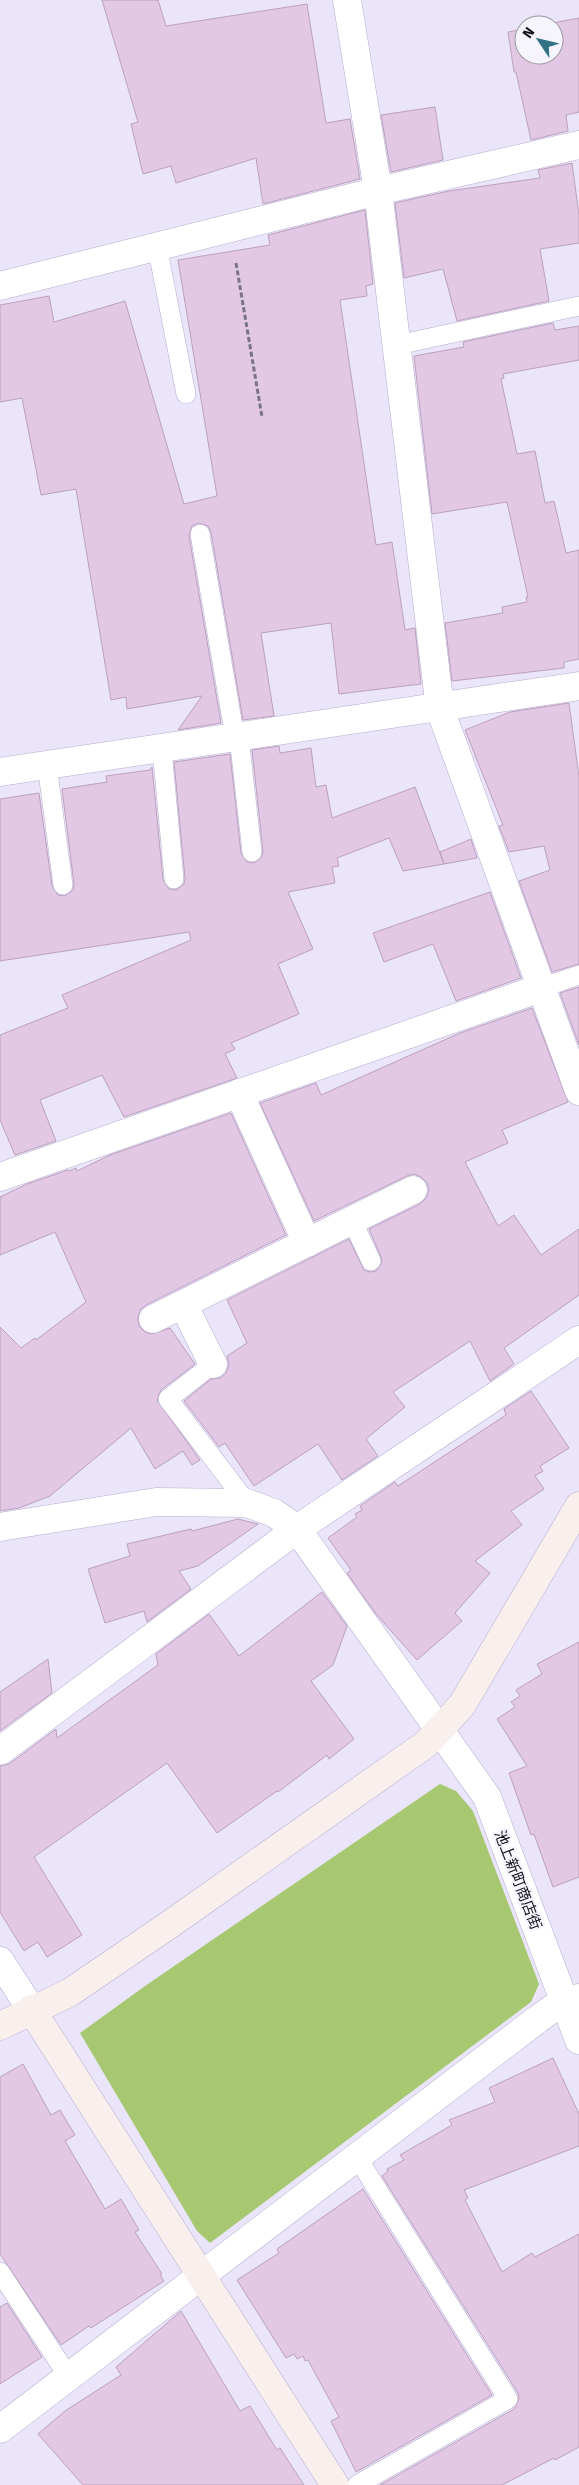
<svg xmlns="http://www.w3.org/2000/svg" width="579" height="2485" font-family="'Fira Sans','Noto Sans JP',sans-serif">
<rect width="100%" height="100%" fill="#eae5fa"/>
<path fill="#a7c871" d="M440,1784L456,1791L473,1811L539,1984L531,2002L210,2243L197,2231L80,2033L145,1986Z"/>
<path fill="#e3c8e5" stroke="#bba0bc" d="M102,0H158L166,26L307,4L326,123L350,119L360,179L263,204L256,158L176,183L171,166L143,174L131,124L138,122Z
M579,18V112L566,115L568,131L531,140L516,72H514L508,32L524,29V55H554V25H542Z
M435,107L443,160L391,172L381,115Z
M572,163L579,215V243L540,249L549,301L457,321L443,269L404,278L395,203L449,191L540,178L538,170Z
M365,210L373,284L366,286L367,296L340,300L376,545L392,542L405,630L415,628L421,684L339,694L331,623L261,633L274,716L243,720L211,532L208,526L199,523L192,526L189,536L221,723L178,730L202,696L127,709L126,697L111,700L76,489L41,495L22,398L0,402V305L49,296L54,322L125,301L184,504L217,496L178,260L270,245L268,235Z
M553,323L555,330L579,326V360L503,374L504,378L501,379L517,454L535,451L545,503L554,501L566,553L579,550V659L564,662V668L452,681L445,623L503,613L502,607L527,602L526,597H528L507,502L432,514L414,356L464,347L463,342Z
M569,703L579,777V964L552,972L519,881L550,870L544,846L509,852L499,826L503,825L465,730L510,712Z
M279,746L280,753L311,748L316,787L326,785L332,818L415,787L444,864L403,871L389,838L337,858L339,866L332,867L335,883L288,892L313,949L278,964L299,1014L231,1043L235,1049L225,1054L237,1078L124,1117L102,1075L40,1100L56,1141L15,1155L0,1120V1035L68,1008L62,995L191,940L189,932L0,961V799L39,793L52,886L58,895L65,896L73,890L74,884L62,789L107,782L106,776L150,770L152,767L163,880L169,889L176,890L184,884L185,878L174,762L230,754L241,853L247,862L254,863L262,857L263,851L252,750Z
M471,839L477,858L444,864L440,852Z
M490,892L521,978L456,1001L433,944L384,962L373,933Z
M579,987V1045L560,993Z
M532,1008L568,1102L502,1130L508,1143L465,1162L498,1226L514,1215L541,1255L579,1229V1295L504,1348L514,1364L490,1381L470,1341L393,1392L405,1407L366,1439L378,1456L342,1480L318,1444L254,1486L225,1443L219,1447L184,1401L211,1379L220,1378L226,1373L229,1364L227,1356L247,1343L227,1300L349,1239L364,1270L370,1272L376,1271L382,1262L381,1257L369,1229L420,1204L426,1198L429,1190L427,1183L421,1177L414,1174L407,1176L314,1221L260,1103L316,1083L321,1095L460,1033Z
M231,1113L286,1235L146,1305L140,1310L138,1318L139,1326L145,1332L152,1334L170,1328L195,1364L161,1390L157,1400L200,1460L192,1465L183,1451L155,1469L131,1428L50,1496L19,1508L0,1511V1327L21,1348L35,1338L36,1340L86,1302L55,1232L0,1255V1197L27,1184L68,1170L69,1171L76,1168L77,1171L110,1155Z
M531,1391L569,1448L540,1466L543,1471L535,1476L544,1489L511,1511L522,1525L475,1561L490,1573L455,1613L462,1621L417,1660L376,1614L347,1573L351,1570L328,1538L357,1517L355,1514L362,1510L360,1506L395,1482L398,1486L506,1415L504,1409Z
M238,1519L258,1524L198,1566L179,1571L191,1589L147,1622L144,1611L105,1623L88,1569L130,1556L127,1544L191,1529L192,1531Z
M322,1592L347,1626L333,1665L311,1681L354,1739L329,1759L327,1755L278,1792L277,1791L217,1833L167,1763L34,1857L82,1935L47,1957L38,1942L24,1951L0,1912V1766L9,1764L56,1729L57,1738L158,1665L156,1654L209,1614L239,1656Z
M579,1642V1877L553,1887L534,1834L531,1835L509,1773L527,1766L497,1719L515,1707L511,1702L520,1696L516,1690L542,1674L537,1664Z
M48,1659L52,1693L0,1731V1692Z
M553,2058L579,2114V2146L464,2190L468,2198L465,2200L502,2272L532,2253L535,2257L579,2234V2447L555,2460L554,2458L502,2485H380L514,2409L519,2399L518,2393L382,2176L388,2171L387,2169L404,2160L400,2155L452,2125L449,2120L495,2102L489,2088Z
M23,2064L51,2115L60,2110L75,2135L65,2141L105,2209L121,2199L139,2230L135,2232L162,2274L160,2275L164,2281L91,2328L89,2326L61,2345L0,2254V2077Z
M363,2189L492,2395L356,2472L331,2421L339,2417L308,2360L305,2361L303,2356L297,2359L294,2354L286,2358L237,2280L279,2253L277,2249Z
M7,2303L42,2357L0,2384V2307Z
M181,2311L240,2411L250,2406L277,2450L280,2448L304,2485H83L38,2434L65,2411L121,2375L116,2367Z"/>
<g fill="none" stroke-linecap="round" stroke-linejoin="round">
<defs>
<path id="lane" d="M157,246L186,394
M397,345L579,306
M200,534L235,738
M239,737L252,852
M162,749L174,879
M47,765L63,885
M541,988L579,975
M352,1220L371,1261
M213,1364L168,1399L247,1503
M0,2272L68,2376
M357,2485L508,2399L357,2157"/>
<path id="street" d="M347,0L378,191L440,709L579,1091
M0,286L378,191L579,145
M0,772L579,686
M239,1093L307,1243
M0,1177L541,988
M183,1304L213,1364
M153,1319L413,1190
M0,1527L156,1502L247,1503L274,1513L297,1529L487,1797L579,2040
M0,1751L297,1529L579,1340
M0,1961L31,2009
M0,2429L538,2019L563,2001L579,1998"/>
<path id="secondary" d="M31,2009L335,2485
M0,2026L69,1993L166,1927L426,1744L462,1705L579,1506"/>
</defs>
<use href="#lane" stroke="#b6accf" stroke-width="20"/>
<use href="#street" stroke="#b6accf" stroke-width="29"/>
<use href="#secondary" stroke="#b6accf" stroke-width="29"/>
<path stroke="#787484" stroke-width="3" stroke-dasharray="5 2.5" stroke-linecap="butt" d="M236,263L262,417"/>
<use href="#lane" stroke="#fff" stroke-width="19"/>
<use href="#street" stroke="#fff" stroke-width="28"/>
<use href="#secondary" stroke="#f9f0ee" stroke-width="28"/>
</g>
<g text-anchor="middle" stroke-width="4.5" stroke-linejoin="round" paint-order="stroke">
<g font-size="15" fill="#120f1b" stroke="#f6f4fc">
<text transform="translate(518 1880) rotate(69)" y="5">池上新町商店街</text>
</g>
</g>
<g transform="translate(539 40) rotate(305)"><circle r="24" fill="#f6f4fc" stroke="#9b98a2"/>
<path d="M0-4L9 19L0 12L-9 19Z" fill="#317385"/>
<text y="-8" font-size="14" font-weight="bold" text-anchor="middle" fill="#120f1b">N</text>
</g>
</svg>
